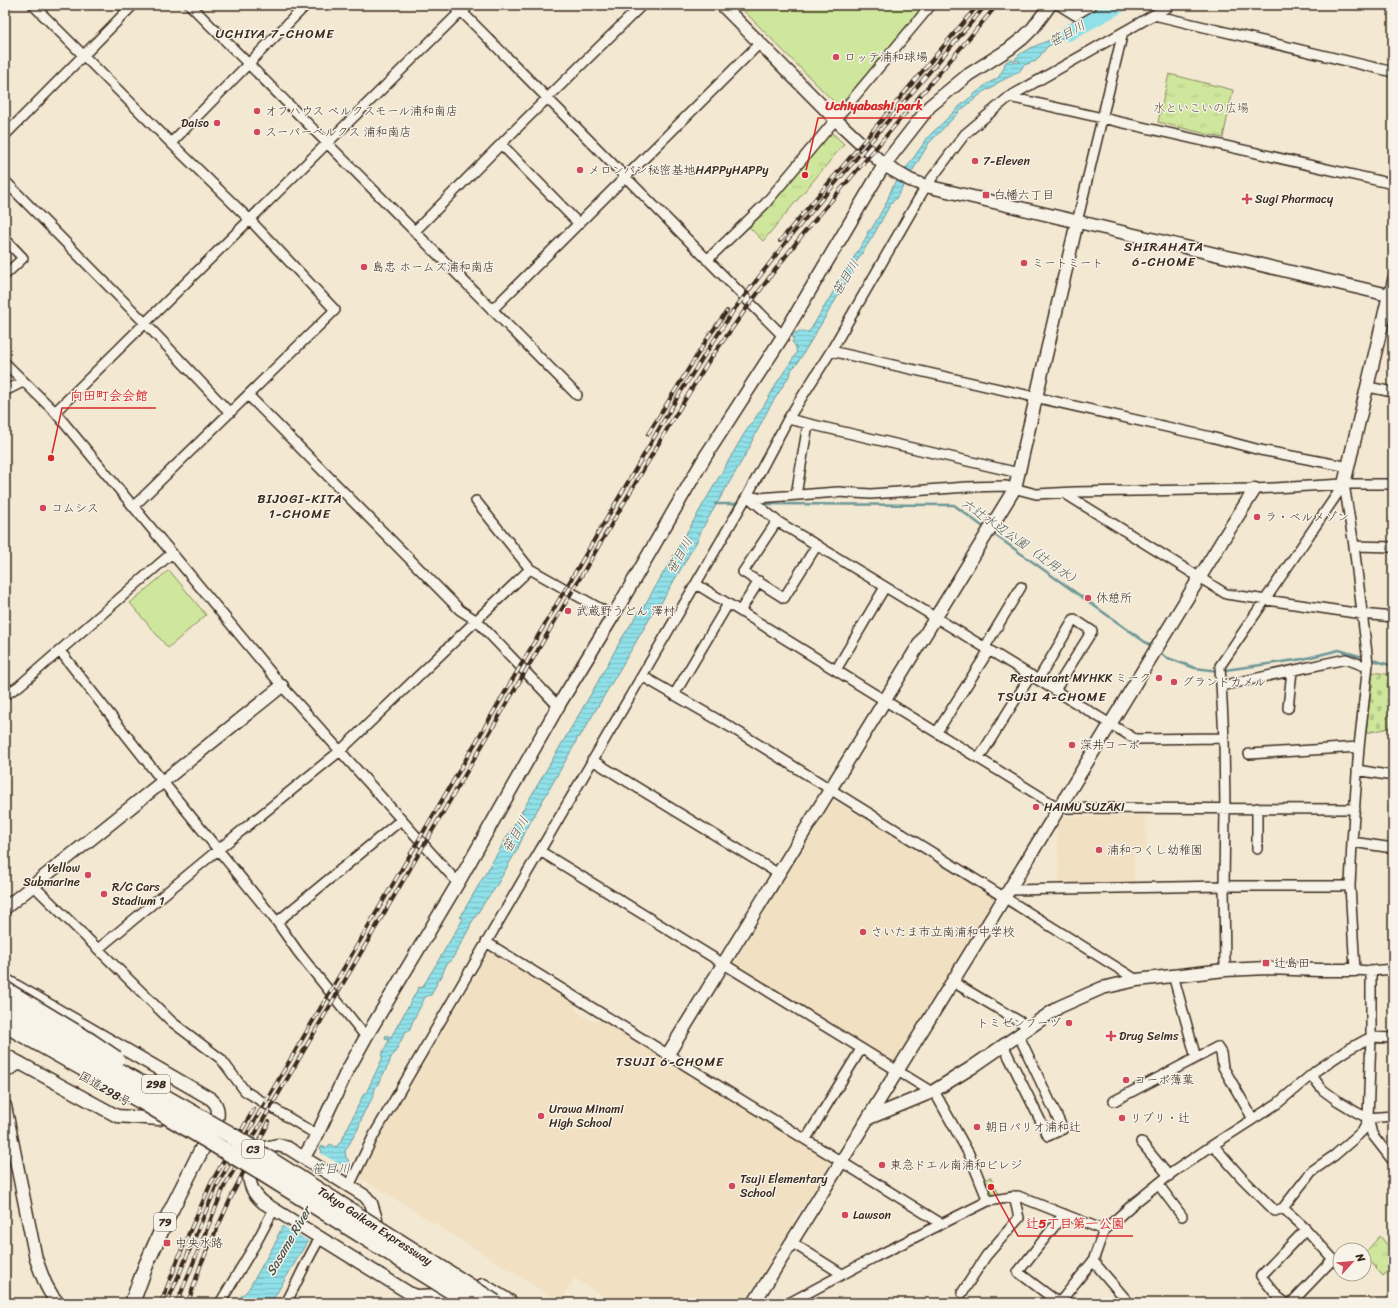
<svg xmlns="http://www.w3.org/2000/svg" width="1398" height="1308" font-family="Sriracha,'Klee One',sans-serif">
<defs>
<pattern id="cemetery-stones" width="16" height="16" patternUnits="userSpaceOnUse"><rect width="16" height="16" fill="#cfe79c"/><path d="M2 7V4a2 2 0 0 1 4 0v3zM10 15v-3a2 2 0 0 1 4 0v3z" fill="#b3c686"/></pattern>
<pattern id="park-tufts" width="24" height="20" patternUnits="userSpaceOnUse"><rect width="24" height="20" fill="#cfe79c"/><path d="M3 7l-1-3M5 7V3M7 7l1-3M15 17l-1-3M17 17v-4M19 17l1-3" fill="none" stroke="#b3c686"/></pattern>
<pattern id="water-rules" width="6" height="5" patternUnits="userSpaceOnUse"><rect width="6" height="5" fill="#8fe0e8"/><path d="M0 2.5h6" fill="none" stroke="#7cc0c7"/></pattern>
</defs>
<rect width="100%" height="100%" fill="#f3e8d2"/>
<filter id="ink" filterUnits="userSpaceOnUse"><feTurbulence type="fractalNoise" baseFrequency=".025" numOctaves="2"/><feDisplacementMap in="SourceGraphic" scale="8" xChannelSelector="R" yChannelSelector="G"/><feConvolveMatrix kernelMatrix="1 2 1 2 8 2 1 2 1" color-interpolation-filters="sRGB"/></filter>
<g filter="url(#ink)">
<path fill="#f1e0c2" d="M834,800L993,898L994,901L894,1061L891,1062L733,964Z
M1145,816L1146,850L1134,851V883L1060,885L1057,826L1062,817Z
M490,951L574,1002L577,1012L593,1022L602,1019L829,1160L830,1164L803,1208H799L793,1220L794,1223L744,1303H615L575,1278L563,1296L559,1301L360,1177L369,1162L374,1148Z"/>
<path fill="#cfe79c" stroke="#85885d" d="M738,5H927L840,108Z
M169,570L206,615L168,648L130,603Z"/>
<path fill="url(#cemetery-stones)" stroke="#85885d" d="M1373,672L1393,675V708H1392L1389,728L1366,733Z"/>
<path fill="url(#park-tufts)" stroke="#85885d" d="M1169,74L1233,90L1223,138L1158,122Z
M830,131L844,144L763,241L748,226Z
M990,1177L999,1194L990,1198L983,1181Z
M1380,1236L1393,1252V1267L1383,1276L1364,1254Z"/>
<path fill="url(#water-rules)" stroke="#6d9797" d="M1084,20L1086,24L1047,47L1036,61L1024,65L1019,72L997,83L991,89L986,90L961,110L929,143L897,197L890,205L873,236L855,264L856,266L797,364L791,370V373L769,408L750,445V447L702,529L697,541L657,610L653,613L581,735H580V737L577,738L575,744L527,828L518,848L494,890L486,900L470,925V927L451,961L446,965L441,978L436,981L437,983L431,995L425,997C420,1009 413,1018 409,1031H406L394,1054L391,1057L389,1064L375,1089L373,1097L363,1114L358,1129L345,1151L346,1157L352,1166L271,1303H234L248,1290L278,1238L277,1237L322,1151L320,1148L322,1146L326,1148L330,1144L336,1147L342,1140L364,1093H366L383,1057L381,1056L389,1040L385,1038L386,1035L391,1037L419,987L422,988L463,919L460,917L591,694L622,638L641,609L643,608L744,434L765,404L778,381L796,354C797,350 796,345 792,342L794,338L792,337L795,332L797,333L799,331L808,332L811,329L868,234L867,233L869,230H871L884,207L885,206L892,188L929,136L961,105L987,84L998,78L1004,68L1005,63L1011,59L1017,63L1020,62V61L1015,60C1019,50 1047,42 1057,37C1066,32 1075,26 1084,20Z"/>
<path fill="#f3e8d2" d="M319,1152L351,1171L310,1242L281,1225Z"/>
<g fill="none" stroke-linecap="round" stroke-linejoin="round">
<path stroke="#6d9797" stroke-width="2.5" d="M715,504H740
M761,504L954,505L986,529
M992,533L1152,647
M1158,651L1165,657L1195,668L1218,671L1303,659L1339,650L1366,658
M1370,659L1393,666"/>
<path stroke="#8fe0e8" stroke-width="16" d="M1068,33L1119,5"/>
<defs>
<path id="street" d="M33,5L171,143L250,220L335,310L133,507
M190,5L577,395
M1059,5L1075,15L1092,5
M1154,15L1393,72
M1009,97L1393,184
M5,135L133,5
M171,143L306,5
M501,144L579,224
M5,181L145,323L230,413
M1077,222L1123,32
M415,231L517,128L642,5
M5,239L23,258L5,275
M707,260L765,204L931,5
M1389,295L1393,278
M492,310L760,43
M831,351L1211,437L1260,450L1349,467
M5,363L55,412L282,686L458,883
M1368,387L1393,392
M5,391L23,382
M248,395L460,610L477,621L558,706
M55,412L461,11L783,336
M788,419L1019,473
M1344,484L1354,546L1366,645L1368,664L1359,747L1352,842L1350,886L1355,970L1371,971L1393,969
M1064,493L1226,594L1362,614L1393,617
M796,495L808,424
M747,496L758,498L838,492L871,494L967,487L1006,486L1036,494L1075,492L1255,489L1344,484H1393
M747,496L777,521L1135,739L1224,738
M476,501L530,569L613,616
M777,521L743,572L784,598L817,545
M1354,546L1393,547
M696,584L1059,808L1355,809
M740,611L759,581
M985,647L1021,587
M60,651L163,782L277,922L298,952L366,1037
M836,670L885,587
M642,676L732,728L1137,980
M1038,680L1074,619L1092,631L1055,690
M1221,686L1346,659L1367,667
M5,695L19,686L172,553
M674,695L728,604
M1288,708L1292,671
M937,732L989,650
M1249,754L1359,747
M979,758L1031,675
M592,760L779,874
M1357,770L1393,776
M1257,808V849
M1352,842L1393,848
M540,851L932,1092
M33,885L172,1022L221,1059L245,1091L317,1135
M1009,890L1224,886H1350
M277,922L401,820
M486,942L942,1224
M98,949L219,849L340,751L530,569
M1225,970L1224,886L1225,808L1224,738L1220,666L1344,484
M1173,975L1196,1058
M953,982L1029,1027
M1003,1045L1048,1136L1063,1129L1018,1034
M1311,1075L1323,1090L1338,1101L1356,1112L1368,1118L1393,1116
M934,1091L969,1154L988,1201
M1114,1101L1217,1047L1221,1053L1223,1067L1253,1119
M1368,1118L1372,1134L1393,1161
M806,1139L861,1049
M1141,1142L1169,1176
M1213,1145L1241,1177L1275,1211L1283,1208L1312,1171L1335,1155L1358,1135L1364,1129L1368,1118L1371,1037V971
M1158,1184L1182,1216
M349,1186L374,1135L747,496L788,419L831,351L926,186L965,134L1009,97L1171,5
M1283,1208L1306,1229L1333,1259L1340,1265
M791,1242L842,1274
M1093,1261L1129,1303
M962,1293L986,1256L1019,1218L1014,1196
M220,1303L257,1241L274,1209
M286,1303C298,1281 307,1259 320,1238
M789,1303L875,1257L988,1201L1018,1196L1104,1230
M1059,1303L1093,1261L1104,1230L1132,1205L1173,1172L1213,1145L1278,1103L1317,1070L1347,1050L1371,1037L1393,1038
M1059,1303L1018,1272L1064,1214
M1286,1303L1278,1297L1261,1276L1306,1229
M1291,1303L1333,1259"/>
<path id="secondary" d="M454,5L461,11L467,5
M722,5L835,119L884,165L910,180L926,186L1393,296
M1344,484L1389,295
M5,908L282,686
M5,980L211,1099C218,1105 219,1111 217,1119
M668,1054L1015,488L1077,222
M5,1055L117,1116L159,1119
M5,1072L9,1069L20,1063
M5,1106L36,1259C42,1275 46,1290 58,1303
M869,1118L932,1092L971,1068L1059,1007L1102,988L1137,980L1225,970L1268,968L1319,970H1355
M264,1148L278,1145L288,1148L365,1196L371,1203L376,1219
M304,1157L317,1135L346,1073L366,1037L458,883L560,703L613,616L705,457L783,336L884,165L930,106L968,75L1009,49L1023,38L1033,28L1050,5
M249,1172C249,1185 253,1194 264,1203L409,1293L417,1296L439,1295L452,1297
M754,1303L1009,890L1225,536L1255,489"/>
<path id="primary" d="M132,1303L146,1265L168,1216L211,1131"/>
<path id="highway" d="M483,1287L509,1303"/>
</defs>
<use href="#street" stroke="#3b2a1e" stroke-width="12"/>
<use href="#secondary" stroke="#3b2a1e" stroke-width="15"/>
<use href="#primary" stroke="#3b2a1e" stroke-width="17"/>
<use href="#highway" stroke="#3b2a1e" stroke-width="19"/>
<use href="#street" stroke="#f7f3e8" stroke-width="9"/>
<use href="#secondary" stroke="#f7f3e8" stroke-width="12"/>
<use href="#primary" stroke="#f7f3e8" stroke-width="14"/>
<use href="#highway" stroke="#f7f3e8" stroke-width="16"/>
<defs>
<path id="rail" d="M780,241L978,5
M648,434L709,336L727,311
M161,1303L182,1249L211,1183L254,1109
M167,1303L217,1185L680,393L733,311L789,238L986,5
M177,1303L224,1187L670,424L710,359L743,313L775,270L803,234L997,5
M188,1303L201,1264L234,1191L269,1122"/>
</defs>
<use href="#rail" stroke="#3b2a1e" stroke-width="4"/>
<use href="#rail" stroke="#f7f3e8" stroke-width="2.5" stroke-dasharray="8" stroke-linecap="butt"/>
<defs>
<path id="highway-bridge" d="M5,990L91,1042L116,1059
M5,1007L229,1134L495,1303
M5,1024L142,1101L261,1172L471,1303"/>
</defs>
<use href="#highway-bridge" stroke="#3b2a1e" stroke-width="19" stroke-linecap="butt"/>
<use href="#highway-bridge" stroke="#f7f3e8" stroke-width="16"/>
</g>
</g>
<g fill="#d1495b" stroke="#f7f3e8" stroke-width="1.5">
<circle cx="836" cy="57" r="4"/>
<circle cx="257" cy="111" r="4"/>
<circle cx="217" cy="123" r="4"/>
<circle cx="257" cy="132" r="4"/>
<circle cx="975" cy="161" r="4"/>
<circle cx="580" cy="170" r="4"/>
<rect x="982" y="191" width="8" height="8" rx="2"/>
<path d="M1245 193h4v4h4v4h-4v4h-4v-4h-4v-4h4z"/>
<circle cx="1024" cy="263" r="4"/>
<circle cx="364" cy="267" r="4"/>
<circle cx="43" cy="508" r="4"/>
<circle cx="1257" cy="517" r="4"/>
<circle cx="1088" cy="598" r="4"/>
<circle cx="568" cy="611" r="4"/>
<circle cx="1159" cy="678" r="4"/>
<circle cx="1174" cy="682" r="4"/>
<circle cx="1072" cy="745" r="4"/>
<circle cx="1036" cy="807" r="4"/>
<circle cx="1099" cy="850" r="4"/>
<circle cx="88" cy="875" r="4"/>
<circle cx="104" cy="894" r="4"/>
<circle cx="863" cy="932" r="4"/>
<rect x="1262" y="959" width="8" height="8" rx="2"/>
<circle cx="1069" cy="1023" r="4"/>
<path d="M1109 1030h4v4h4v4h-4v4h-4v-4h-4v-4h4z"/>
<circle cx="1126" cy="1080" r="4"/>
<circle cx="541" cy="1116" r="4"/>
<circle cx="1122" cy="1118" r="4"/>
<circle cx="977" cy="1127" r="4"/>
<circle cx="882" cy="1165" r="4"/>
<circle cx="732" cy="1186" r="4"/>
<circle cx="845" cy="1215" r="4"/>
<rect x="163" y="1239" width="8" height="8" rx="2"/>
</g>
<g text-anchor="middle" stroke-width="3" stroke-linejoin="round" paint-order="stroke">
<g fill="#f7f3e8" stroke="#73665b" stroke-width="1">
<rect x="142" y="1075" width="28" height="18" rx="3"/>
<rect x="242" y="1140" width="22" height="18" rx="3"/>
<rect x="154" y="1213" width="22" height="18" rx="3"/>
</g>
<g font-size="11" font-weight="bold" fill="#3b2a1e">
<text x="156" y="1088">298</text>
<text x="253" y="1153">C3</text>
<text x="165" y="1226">79</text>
</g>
<g font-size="12" fill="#3b2a1e" stroke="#f7f3e8" text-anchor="start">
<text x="844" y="61">ロッテ浦和球場</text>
<text x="265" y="115">オフハウス ベルクスモール浦和南店</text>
<text x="209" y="127" text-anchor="end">Daiso</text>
<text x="265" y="136">スーパーベルクス 浦和南店</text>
<text x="983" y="165">7-Eleven</text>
<text x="588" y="174">メロンパン秘密基地HAPPyHAPPy</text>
<text x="994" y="199">白幡六丁目</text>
<text x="1255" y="203">Sugi Pharmacy</text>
<text x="1032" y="267">ミートミート</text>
<text x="372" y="271">島忠 ホームズ浦和南店</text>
<text x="51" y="512">コムシス</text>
<text x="1265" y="521">ラ・ベルメゾン</text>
<text x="1096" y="602">休憩所</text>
<text x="576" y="615">武蔵野うどん 澤村</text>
<text x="1151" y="682" text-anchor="end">Restaurant MYHKK ミーク</text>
<text x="1182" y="686">グランドカメル</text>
<text x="1080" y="749">深井コーポ</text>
<text x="1044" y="811">HAIMU SUZAKI</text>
<text x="1107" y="854">浦和つくし幼稚園</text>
<text x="80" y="872" text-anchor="end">Yellow<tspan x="80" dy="14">Submarine</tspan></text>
<text x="112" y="891">R/C Cars<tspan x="112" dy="14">Stadium 1</tspan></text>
<text x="871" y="936">さいたま市立南浦和中学校</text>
<text x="1274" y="967">辻島田</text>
<text x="1061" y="1027" text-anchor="end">トミゼンフーヅ</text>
<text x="1119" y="1040">Drug Seims</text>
<text x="1134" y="1084">コーポ薄葉</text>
<text x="549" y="1113">Urawa Minami<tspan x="549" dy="14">High School</tspan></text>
<text x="1130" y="1122">リブリ・辻</text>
<text x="985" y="1131">朝日パリオ浦和辻</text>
<text x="890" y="1169">東急ドエル南浦和ビレジ</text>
<text x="740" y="1183">Tsuji Elementary<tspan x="740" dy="14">School</tspan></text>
<text x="853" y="1219">Lawson</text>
<text x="175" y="1247">中央水路</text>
</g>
<g font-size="12" fill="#595037" stroke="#f7f3e8">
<text x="1201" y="112">水といこいの広場</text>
</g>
<g font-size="12" fill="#3b2a1e" stroke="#f7f3e8">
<text transform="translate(105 1089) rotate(30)" y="4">国道298号</text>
<text transform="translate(375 1226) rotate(33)" y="4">Tokyo Gaikan Expressway</text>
</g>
<g font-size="13" letter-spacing="1" fill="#3b2a1e" stroke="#f7f3e8">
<text x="275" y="38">UCHIYA 7-CHOME</text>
<text x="1164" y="251">SHIRAHATA<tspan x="1164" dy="15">6-CHOME</tspan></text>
<text x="300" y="503">BIJOGI-KITA<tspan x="300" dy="15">1-CHOME</tspan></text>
<text x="1052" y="701">TSUJI 4-CHOME</text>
<text x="670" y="1066">TSUJI 6-CHOME</text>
</g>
<g font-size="13" font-style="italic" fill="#505850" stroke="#f7f3e8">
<text transform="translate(1067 33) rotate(-29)" y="5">笹目川</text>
<text transform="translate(845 277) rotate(-59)" y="5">笹目川</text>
<text transform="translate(1022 542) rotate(35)" y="5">六辻水辺公園（辻用水）</text>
<text transform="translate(679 555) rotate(-60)" y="5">笹目川</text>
<text transform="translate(515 834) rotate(-60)" y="5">笹目川</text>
<text x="331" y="1173">笹目川</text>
<text transform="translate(288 1241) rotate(-60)" y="5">Sasame River</text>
</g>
</g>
<path fill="none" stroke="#d62828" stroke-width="1.5" d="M805 175L818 118H931M51 458L62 408H156M991 1187L1018 1236H1133"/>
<g fill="#d62828" stroke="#f7f3e8" stroke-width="1.5">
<circle cx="805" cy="175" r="4"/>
<circle cx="51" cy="458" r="4"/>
<circle cx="991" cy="1187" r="4"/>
</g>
<g font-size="13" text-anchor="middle" font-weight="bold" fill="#d62828" stroke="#f7f3e8" stroke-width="3" stroke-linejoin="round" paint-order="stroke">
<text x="874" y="110">Uchiyabashi park</text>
<text x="109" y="400">向田町会会館</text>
<text x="1075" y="1228">辻5丁目第一公園</text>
</g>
<rect width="1398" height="1308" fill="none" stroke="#f7f3e8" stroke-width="20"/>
<rect x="10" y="10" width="1378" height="1288" fill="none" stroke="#3b2a1e" stroke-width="1.5" filter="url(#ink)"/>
<g transform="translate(1352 1262) rotate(63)"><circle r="19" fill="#f7f3e8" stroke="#aca397"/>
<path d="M0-3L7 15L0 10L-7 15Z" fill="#d1495b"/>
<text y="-6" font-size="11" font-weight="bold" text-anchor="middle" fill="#3b2a1e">N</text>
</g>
</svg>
